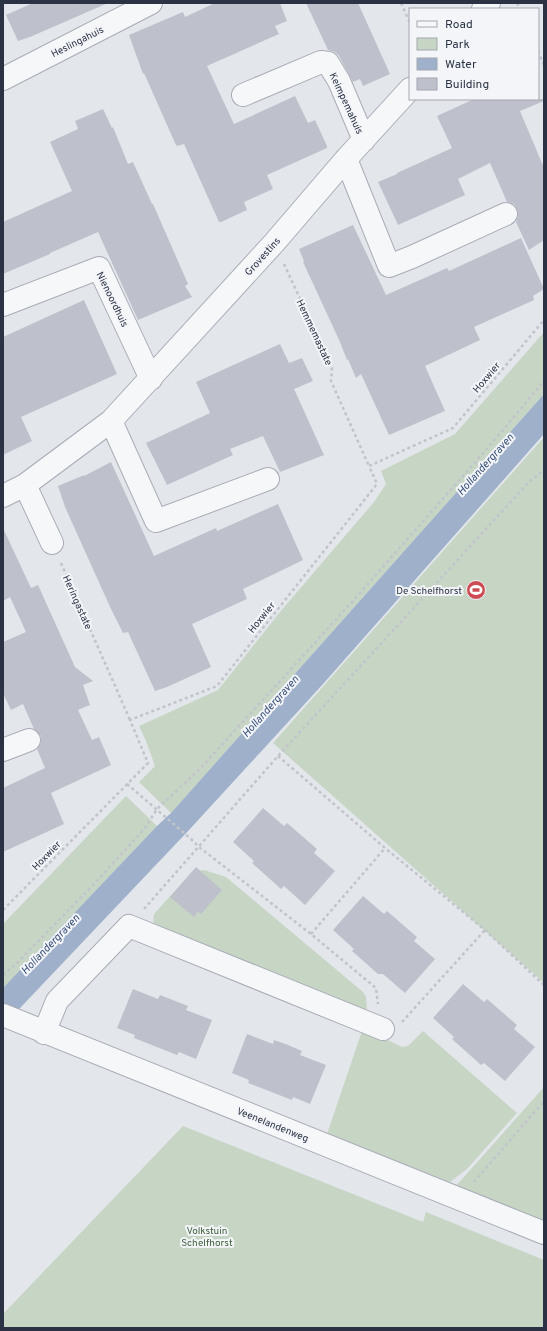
<svg xmlns="http://www.w3.org/2000/svg" width="547" height="1331" font-family="Overpass,sans-serif">
<rect width="100%" height="100%" fill="#e3e6eb"/>
<path fill="#c7d5c5" d="M544,332V394L171,813L139,782L155,766L146,741L139,726L218,690L280,612L374,502L386,484L381,471L455,434Z
M544,437V983L273,743Z
M126,796L157,826L3,988V924Z
M204,870L226,877L363,992L366,997L367,1009H360L153,925L154,914L191,873Z
M362,1031L377,1035L402,1047L408,1046L423,1031L517,1113L467,1169L450,1182L327,1134Z
M544,1087V1223L455,1187Z
M183,1126L423,1222L426,1212L544,1260V1328H3V1314Z"/>
<path fill="#9fb0cb" d="M544,394V434L323,684L189,830L3,1026V988L157,826L171,813Z"/>
<path fill="#bec1cb" d="M33,3H108L30,37L18,41L6,15Z
M215,3H280L287,21L275,26L279,34L207,66L234,124L295,96L308,123L315,120L327,146V148L267,175L273,189L244,202L247,210L221,222H219L184,144L177,146L175,143L144,73L143,74L129,35L183,12L185,17Z
M306,3H358L390,74L363,86L360,79L353,82L339,56L335,52L328,50Z
M474,99H544V101L520,111L544,168V240L529,250L516,222L518,216L517,209L514,204L507,202L490,163L458,179L465,195L398,225L378,182L397,174V173L452,148L437,116Z
M103,109L112,128L113,127L128,164L133,162L152,204H153L188,284L185,286L192,297L138,320L98,232L50,253V254L3,274V222L72,191L50,142L78,129L75,121Z
M353,225L386,295L447,268L449,271L521,238L544,289L533,296L534,300L474,327L480,340L425,366L445,411L389,435L361,374L356,378L348,359L347,360L340,342L303,262L304,261L299,249Z
M84,300L117,374L21,417L32,441L3,455V337Z
M280,344L289,363L302,358L313,381L294,389L324,455L280,472L263,436L230,449L233,455L167,485L146,443L210,413L196,382Z
M111,462L154,556L216,528L217,531L278,504L303,560L243,589L247,599L192,624L211,667L167,687L155,691L128,632L123,633L111,609L65,507L58,486L84,475V476Z
M3,528L31,588L38,585L75,667L93,681L83,685L90,705L78,710L92,740L99,737L111,765L51,793L64,824L3,852V788L45,768L37,749L41,742V736L34,729L23,704L11,710L3,693V642L26,632L10,597L3,601Z
M263,808L284,826L287,823L317,849L314,853L335,871L305,905L284,886L281,889L252,863L254,861L233,842Z
M196,867L222,890L201,914L198,912L194,917L170,897Z
M363,896L384,914L387,911L417,937L414,941L435,959L405,993L383,974H378L352,951L354,949L333,930Z
M463,984L484,1002L487,999L517,1025L514,1029L535,1047L505,1081L484,1063L481,1065L452,1039L454,1037L433,1018Z
M133,989L158,999L160,995L188,1006L186,1010L212,1020L196,1059L179,1052L177,1055L134,1038L135,1035L117,1028Z
M247,1034L273,1044L274,1040L288,1045L302,1051L300,1055L326,1065L310,1104L293,1097L292,1100L248,1083L249,1080L232,1073Z"/>
<g fill="none" stroke-linecap="round" stroke-linejoin="round">
<defs>
<path id="minor" d="M483,9L489,3
M3,79L151,3
M243,95L321,62L328,63L339,81L364,140
M346,159L389,266L412,257L506,214
M3,305L99,268L151,379
M111,421L156,521L268,479
M25,485L52,543
M3,496L25,485L111,421L274,243L346,159L410,89
M3,750L29,740
M3,1015L544,1233
M44,1033L57,1001L129,926L383,1029"/>
</defs>
<use href="#minor" stroke="#a8acb6" stroke-width="24"/>
<path stroke="#c1c4ca" stroke-width="2.5" stroke-dasharray="3 3" stroke-linecap="butt" d="M401,3L410,23
M517,3L520,9
M538,51L544,65
M284,264L332,368L331,381L369,466
M61,563L130,720
M278,756L385,848L485,930L544,985
M127,784L191,839L199,847L311,934L376,988L378,1004
M144,909L278,756L529,482L544,470
M3,910L148,763L130,720L217,686L377,484L369,466L453,428L544,320
M311,934L385,848
M3,975L16,964L95,883L145,828L157,809L199,770L352,602L492,443L544,381
M402,1022L485,930
M474,1182L544,1101"/>
<use href="#minor" stroke="#f6f7f9" stroke-width="22"/>
</g>
<defs>
<symbol id="stadium-disc" viewBox="-11 -11 22 22"><circle r="9.5" fill="#ce4b53" stroke="#f3f5f8"/><path d="M0-5a6.5 5 0 1 0 0 10a6.5 5 0 1 0 0-10ZM-3.5-1.8h7v3.6h-7Z" fill="#fff"/></symbol>
</defs>
<g fill-rule="evenodd">
<use href="#stadium-disc" x="465" y="579" width="22" height="22"/>
</g>
<g text-anchor="middle" stroke-width="4" stroke-linejoin="round" paint-order="stroke">
<g font-size="10" fill="#2b3244" stroke="#f3f5f8">
<text transform="translate(77 41) rotate(-27)" y="4">Heslingahuis</text>
<text transform="translate(347 103) rotate(65)" y="4">Keimpemahuis</text>
<text transform="translate(262 256) rotate(-48)" y="4">Grovestins</text>
<text transform="translate(113 299) rotate(64)" y="4">Nienoordhuis</text>
<text transform="translate(315 332) rotate(65)" y="4">Hemmemastate</text>
<text transform="translate(486 377) rotate(-50)" y="4">Hoxwier</text>
<text transform="translate(78 602) rotate(66)" y="4">Heringastate</text>
<text transform="translate(261 617) rotate(-51)" y="4">Hoxwier</text>
<text transform="translate(46 855) rotate(-46)" y="4">Hoxwier</text>
<text transform="translate(273 1124) rotate(22)" y="4">Veenelandenweg</text>
</g>
<g font-size="10" fill="#2b3244" stroke="#f3f5f8" text-anchor="end">
<text x="462" y="594">De Schelfhorst</text>
</g>
<g font-size="10" fill="#3c5f38" stroke="#f3f5f8">
<text x="207" y="1234">Volkstuin<tspan x="207" dy="12">Schelfhorst</tspan></text>
</g>
<g font-size="11" font-style="italic" fill="#354d78" stroke="#f3f5f8">
<text transform="translate(485 464) rotate(-48)" y="4">Hollandergraven</text>
<text transform="translate(270 706) rotate(-48)" y="4">Hollandergraven</text>
<text transform="translate(50 944) rotate(-46)" y="4">Hollandergraven</text>
</g>
</g>
<rect width="547" height="1331" fill="none" stroke="#2b3244" stroke-width="8"/>
<rect x="409" y="8" width="130" height="92" fill="#f3f5f8" stroke="#a3a7b0"/>
<rect x="417" y="21" width="20" height="6" fill="#f6f7f9" stroke="#a3a7b0"/>
<text x="445" y="28" font-size="12" fill="#2b3244">Road</text>
<rect x="417" y="38" width="20" height="12" fill="#c7d5c5" stroke="#a3a7b0"/>
<text x="445" y="48" font-size="12" fill="#2b3244">Park</text>
<rect x="417" y="58" width="20" height="12" fill="#9fb0cb" stroke="#a3a7b0"/>
<text x="445" y="68" font-size="12" fill="#2b3244">Water</text>
<rect x="417" y="78" width="20" height="12" fill="#bec1cb" stroke="#a3a7b0"/>
<text x="445" y="88" font-size="12" fill="#2b3244">Building</text>
</svg>
